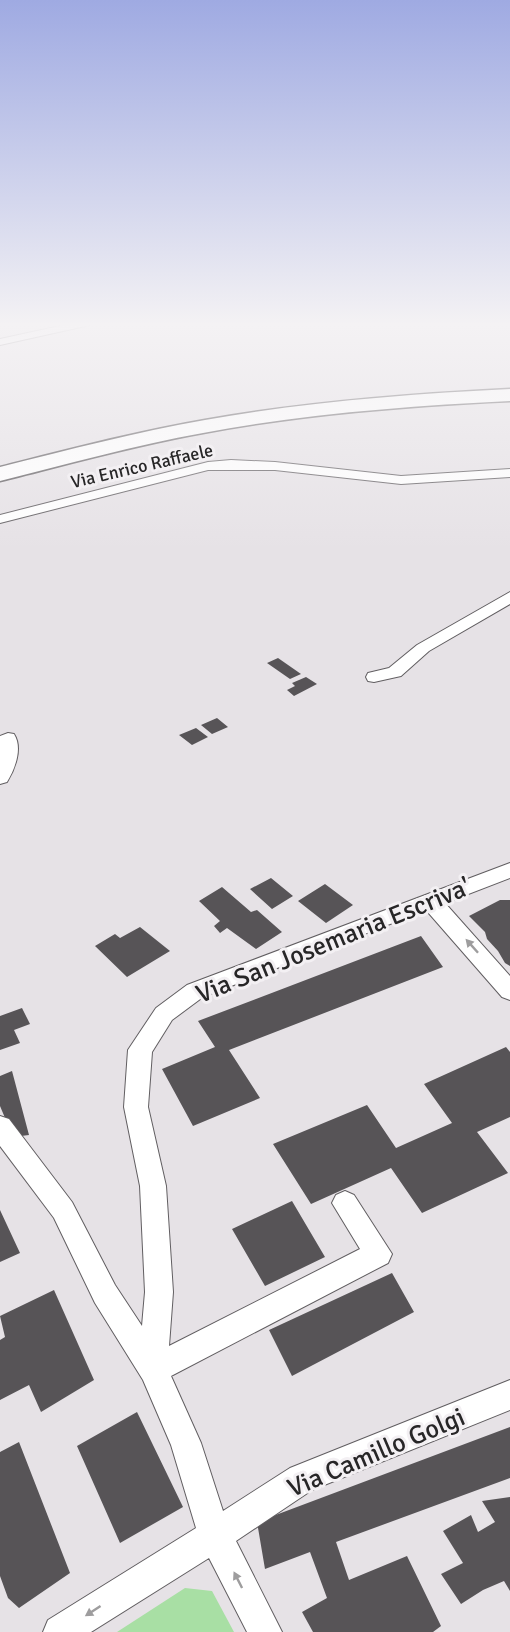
<svg xmlns="http://www.w3.org/2000/svg" width="510" height="1632" font-family="Signika,sans-serif">
<rect width="100%" height="100%" fill="#e6e2e6"/>
<path fill="#a8dfa4" d="M185,1588L212,1591L234,1632H117Z"/>
<path fill="#575457" d="M278,658L301,674L290,679L267,663Z
M306,677L317,684L294,696L287,690L295,686L292,683Z
M217,718L228,727L212,734L201,725Z
M196,728L208,737L192,745L179,735Z
M271,878L293,896L272,909L250,889Z
M325,884L353,905L326,923L298,901Z
M222,887L251,912L257,910L282,932L256,949L227,928L220,933L214,926L220,921L199,901Z
M500,900H510V966L505,963L498,951L487,939L485,932L469,916Z
M140,927L170,951L127,977L95,946L115,934L120,938Z
M421,936L443,967L229,1050L260,1098L193,1126L162,1069L215,1047L198,1021Z
M22,1008L30,1024L14,1030L20,1043L0,1050V1016Z
M506,1047L510,1052V1117L477,1132L508,1173L422,1213L391,1168L311,1204L273,1144L367,1105L396,1148L452,1123L424,1084Z
M12,1071L29,1135L13,1137L0,1106V1076Z
M292,1201L325,1257L265,1286L232,1229Z
M0,1210L20,1253L0,1262Z
M392,1273L414,1312L292,1376L269,1330Z
M54,1290L94,1380L41,1412L29,1385L0,1400V1340L5,1337L0,1316Z
M137,1412L183,1507L120,1543L77,1446Z
M510,1427V1478L336,1542L349,1580L407,1556L441,1626L433,1632H313L302,1612L327,1598L310,1552L265,1569L257,1522Z
M19,1442L70,1573L19,1608L8,1598L0,1576V1452Z
M510,1497V1591L504,1581L483,1590L461,1604L441,1574L463,1563L443,1531L471,1515L478,1532L495,1522L482,1501Z"/>
<g fill="none" stroke-linecap="round" stroke-linejoin="round">
<defs>
<path id="street" d="M78,322H95L90,325L0,345V339Z
M231,460L275,462L401,476L510,469V477L401,484L275,470H208L0,523V515L208,462Z
M510,592V604L429,651L401,676L374,682L368,681L366,677L368,673L389,668L417,645Z
M8,733L14,734C23,748 15,769 7,782L0,784V736Z
M510,863V878L445,903L510,976V1000L502,997L426,910L203,997L172,1020L152,1052L148,1107L166,1186L173,1292L169,1346L360,1249L332,1203L336,1195L345,1191L354,1195L392,1254L388,1263L171,1376L201,1443L223,1511L290,1468L510,1380V1410L312,1490L236,1541L282,1632H247L209,1558L91,1632H43L48,1620L196,1528L171,1445L143,1380L95,1303L54,1218L0,1146V1116L9,1119L72,1202L115,1285L142,1326L145,1292L140,1186L124,1107L128,1050L156,1008L187,985Z"/>
<path id="highway" d="M510,389V401C407,406 304,414 203,433C135,445 68,464 0,481V467C68,450 136,432 205,420C306,402 408,394 510,389Z"/>
</defs>
<use href="#street" stroke="#615e61" stroke-width="2"/>
<use href="#highway" stroke="#615e61" stroke-width="3"/>
<use href="#street" fill="#fff" fill-rule="evenodd"/>
<use href="#highway" fill="#fff" fill-rule="evenodd"/>
</g>
<defs><path id="oneway-solid" d="M-6-.8H1V-3.2L6.5 0L1 3.2V.8H-6Z" transform="scale(1.5)"/></defs>
<g fill="#9e9d9e">
<use href="#oneway-solid" transform="translate(472 946) rotate(-132)"/>
<use href="#oneway-solid" transform="translate(238 1580) rotate(-117)"/>
<use href="#oneway-solid" transform="translate(93 1611) rotate(147)"/>
</g>
<linearGradient id="sky" x2="0" y2="1"><stop stop-color="#9faae2"/><stop offset="0.59" stop-color="#f4f2f4"/><stop offset="1" stop-color="#f4f2f4" stop-opacity="0"/></linearGradient>
<rect width="510" height="550" fill="url(#sky)"/>
<g text-anchor="middle" stroke-width="6" stroke-linejoin="round" paint-order="stroke">
<g font-size="18" fill="#272627" stroke="#f3f0f3">
<text transform="translate(142 466) rotate(-13)" y="6">Via Enrico Raffaele</text>
</g>
<g font-size="26" fill="#272627" stroke="#f3f0f3">
<text transform="translate(333 940) rotate(-22)" y="9">Via San Josemaria Escriva'</text>
<text transform="translate(376 1452) rotate(-23)" y="9">Via Camillo Golgi</text>
</g>
</g>
</svg>
